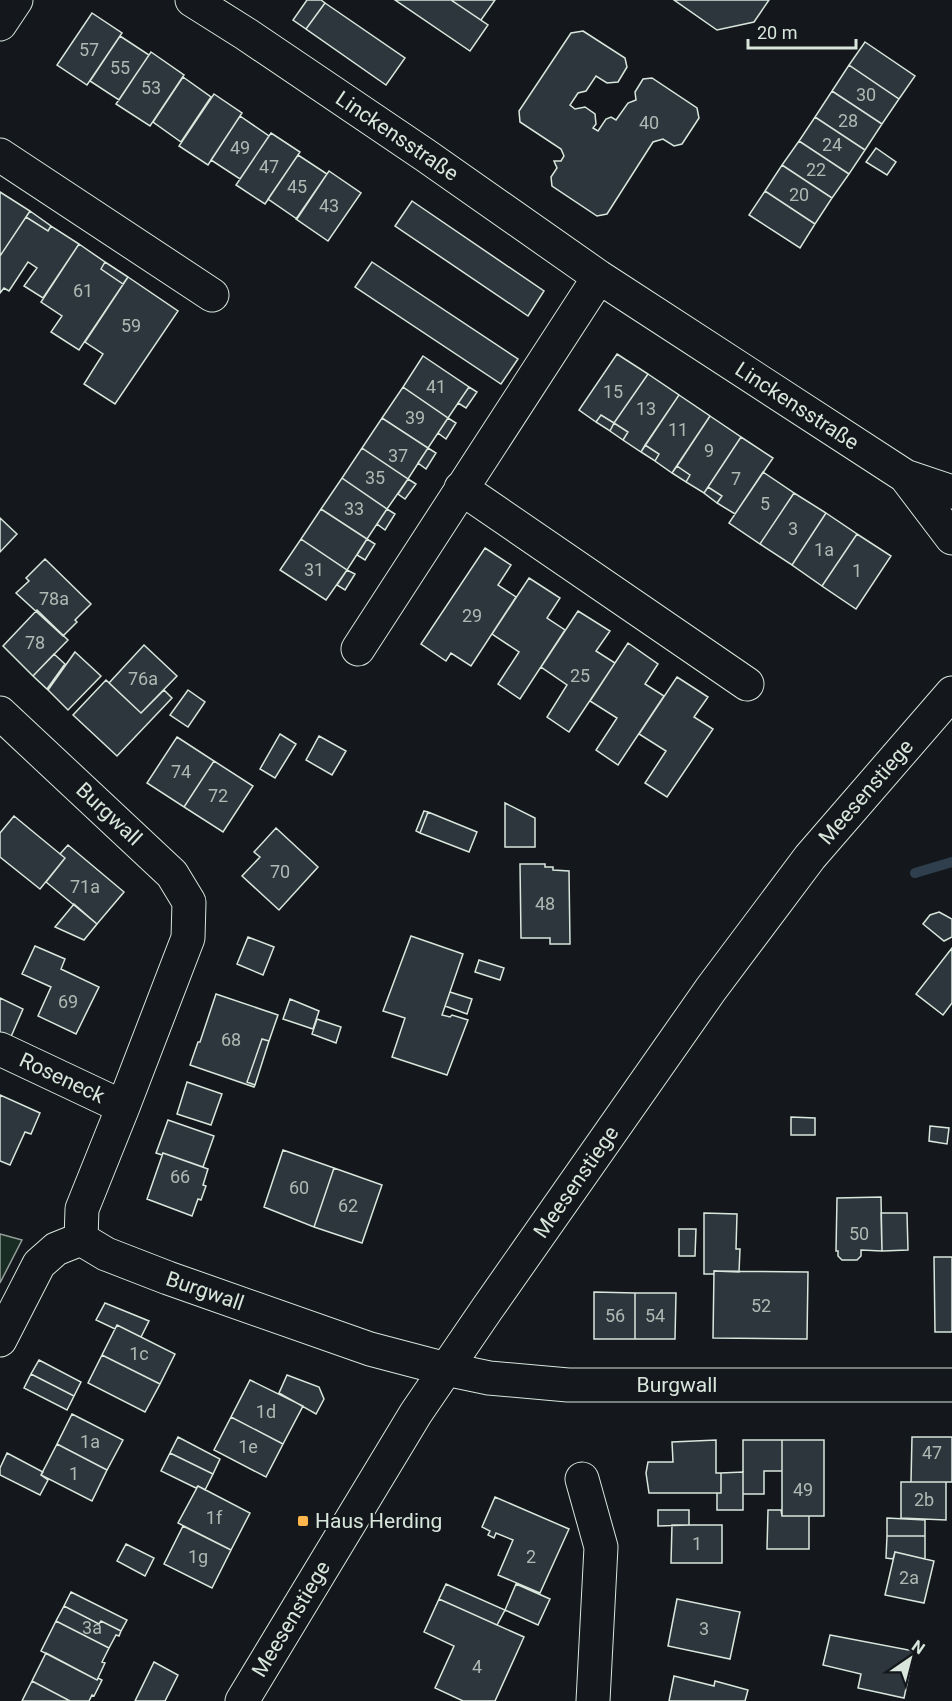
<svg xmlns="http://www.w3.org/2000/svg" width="952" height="1701" font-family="Roboto,sans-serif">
<rect width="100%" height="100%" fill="#14181c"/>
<path fill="#1a2d24" stroke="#939e99" stroke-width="1.5" d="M0,1234L22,1240L0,1283Z"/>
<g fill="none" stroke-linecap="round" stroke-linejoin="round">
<path stroke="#2f3f4d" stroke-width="10" d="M915,873L952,862"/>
</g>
<path fill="#2c363c" stroke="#d8e6dc" stroke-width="1.5" d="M307,0H321L325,3L306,29L293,20Z
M395,0H451L488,25L470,51Z
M451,0H495L481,20Z
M674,0H769L754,22L717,30Z
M325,3L405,58L386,85L306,29Z
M92,13L122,33L87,85L57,65Z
M583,31L625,58L627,67L618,82L607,83L596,76L586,91L578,93L570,105L575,109L585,107L595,114L596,124L593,128L598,131L606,119L611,117L616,120L628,103L636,100L635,92L643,79L652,78L697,108L699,118L682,144L674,146L663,139L653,142L607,214L597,216L552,186L551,177L557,168L554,161H561L564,156L561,149L520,122L519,111L571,33Z
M120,36L149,55L119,100L90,81Z
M865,42L915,76L899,99L849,65Z
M151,52L184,75L150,126L116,104Z
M849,65L899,99L882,124L832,91Z
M183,77L211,97L181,142L153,122Z
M832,91L882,124L865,150L815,117Z
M214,94L242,113L208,165L179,146Z
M240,116L269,136L240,179L211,160Z
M815,117L865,150L849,174L799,141Z
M271,133L300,152L265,204L236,185Z
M799,141L849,174L832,198L782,165Z
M876,148L896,162L887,175L866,162Z
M298,155L327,174L297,219L268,199Z
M782,165L832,198L815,224L765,191Z
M329,171L361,193L328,241L296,219Z
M765,191L815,224L800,248L749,215Z
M0,192L30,211L0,256Z
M412,201L544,291L528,316L395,226Z
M30,211L51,226L48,231L26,217Z
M26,217L48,231L51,226L79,244L43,298L24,286L37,268L28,262L9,291L4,288L0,293V256Z
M79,244L105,262L101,269L123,284L128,277L79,350L51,332L62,316L41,302Z
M105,262L128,277L123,284L101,269Z
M372,262L518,359L501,384L355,287Z
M128,277L178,311L115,404L84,384L103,354L85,342Z
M617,354L648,374L614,423L601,415L596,422L579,410Z
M423,356L469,387L448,418L403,387Z
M648,374L679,395L641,452L623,440L628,432L614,423Z
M403,387L448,418L428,448L382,418Z
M469,387L477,392L466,408L458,403Z
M679,395L710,416L672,473L655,461L659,454L645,445Z
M601,415L614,423L610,431L596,422Z
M710,416L741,437L704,493L686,482L690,475L677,466Z
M382,418L428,448L408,479L362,448Z
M448,418L456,423L446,439L438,433Z
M614,423L628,432L623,440L610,431Z
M741,437L773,458L735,514L717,503L722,496L708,487Z
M645,445L659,454L655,461L641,452Z
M362,448L408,479L387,509L342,478Z
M428,448L436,453L426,469L418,463Z
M677,466L690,475L686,482L672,473Z
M763,472L794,493L760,544L729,523Z
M342,478L387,509L367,539L321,509Z
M408,479L416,484L405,499L398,494Z
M708,487L722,496L717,503L704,493Z
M794,493L826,513L792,565L760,544Z
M321,509L367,539L347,570L301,539Z
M387,509L395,514L385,530L377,524Z
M826,513L857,534L822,586L792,565Z
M0,518L17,534L0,552Z
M857,534L891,556L856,609L822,586Z
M301,539L347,570L326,600L280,570Z
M367,539L375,544L365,560L357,555Z
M485,548L511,565L498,585L516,597L471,666L451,653L446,661L421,644Z
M45,559L91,604L75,620L77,622L63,636L16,593L29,581L26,578Z
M347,570L355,574L345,590L337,585Z
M529,578L560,598L547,618L565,630L520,699L498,684L519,652L492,634Z
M37,610L68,640L33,676L3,646Z
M578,611L610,631L596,651L615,663L569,732L547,717L567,685L541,667Z
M628,643L658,664L645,684L664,696L618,765L596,750L617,718L590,701Z
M144,645L177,676L141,713L109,683Z
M75,652L101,676L68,710L48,690Z
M54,654L65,664L47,689L33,676Z
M677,677L708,697L694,717L713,729L667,797L645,783L666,751L639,734Z
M106,680L141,713L164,690L172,698L117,756L73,715Z
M188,690L205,702L188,727L170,715Z
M280,734L296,744L275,778L260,769Z
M319,736L346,751L332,775L306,760Z
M177,737L214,761L184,807L147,783Z
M214,761L253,786L223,832L184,807Z
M505,803L535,818V847H505Z
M424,811L428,812L420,833L416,831Z
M428,812L477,832L469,852L420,833Z
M14,816L65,858L40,889L0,857V833Z
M276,828L318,867L279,910L242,876L260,857L254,852Z
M68,845L124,892L97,924L46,882L65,858L60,854Z
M520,864H545V867H553V870L569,871L570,944H550V938H521Z
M74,904L97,924L84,940L55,927Z
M939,912L952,919V937L944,941L923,924L930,915Z
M411,936L463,954L442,1015L450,1017L452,1015L468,1020L447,1075L392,1057L405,1018L383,1011Z
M248,937L274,947L263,975L237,964Z
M35,946L65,959L61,969L99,987L76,1034L38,1016L51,987L22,974Z
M952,948V1003L943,1015L916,994Z
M479,960L504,968L500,980L475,972Z
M450,992L472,999L467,1014L445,1006Z
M216,994L278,1015L269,1041L262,1039L247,1082L255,1085L254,1087L190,1065L198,1042H200Z
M0,998L23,1009L10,1039L0,1034Z
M290,999L319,1011L313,1029L283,1019Z
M317,1019L341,1027L336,1043L312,1034Z
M262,1039L269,1041L255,1085L247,1082Z
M187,1082L222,1094L211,1125L177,1114Z
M0,1095L40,1113L31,1134L25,1132L10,1165L0,1161Z
M791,1117L815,1118V1135H791Z
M168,1120L214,1136L203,1167L163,1153L162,1155L156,1153Z
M930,1126L949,1128L947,1144L929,1141Z
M283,1150L334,1168L314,1227L264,1207Z
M163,1153L208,1169L203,1185L206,1186L201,1200L198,1199L192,1216L147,1199Z
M334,1168L382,1185L362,1243L314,1227Z
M881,1197L882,1251L861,1250V1256L857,1260H842L838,1256V1251H836L837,1198Z
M704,1213L737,1214L736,1249H740L739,1272L714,1271V1274H704Z
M881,1213H907L908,1250L882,1251Z
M679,1229H696L695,1256H679Z
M934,1257H952V1332H935Z
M714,1271L808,1272L807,1339L713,1338Z
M594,1292L635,1293V1339H594Z
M635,1293H676L675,1339H635Z
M105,1303L149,1321L141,1337L117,1325L115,1329L96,1320Z
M117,1325L175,1354L160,1384L102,1355Z
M102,1355L160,1384L145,1412L88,1383Z
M39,1360L81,1382L74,1396L31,1374Z
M31,1374L74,1396L67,1410L24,1388Z
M287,1375L319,1387L324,1399L316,1414L279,1393Z
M250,1380L303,1406L283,1444L231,1417Z
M72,1414L123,1440L107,1470L57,1444Z
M231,1417L283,1444L266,1477L214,1450Z
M178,1437L220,1459L213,1474L170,1453Z
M912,1437H952V1482H911Z
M716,1440V1473H721V1493H649L646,1473L648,1462H673L672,1442Z
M743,1440H782V1471H764V1494H743Z
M782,1440H824V1516H782Z
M57,1444L107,1470L92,1501L41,1475Z
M7,1453L43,1472L41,1475L48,1480L40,1495L0,1475V1468Z
M170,1453L213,1474L205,1490L198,1486L196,1488L161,1471Z
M743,1472V1510H717V1493H721V1473Z
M901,1482H946V1520L901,1518Z
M198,1486L250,1513L231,1550L178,1523Z
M495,1497L569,1529L540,1593L498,1575L513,1540L496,1533L494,1538L488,1535L490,1531L482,1527Z
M658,1510H689V1525L658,1526Z
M768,1510H781L782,1516H809V1549H767Z
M887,1518L925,1520V1536H887Z
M672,1525H722V1563H671Z
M183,1526L231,1550L212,1588L164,1564Z
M887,1536H925V1559L895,1552L893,1559L886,1558Z
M126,1544L154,1558L145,1576L117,1561Z
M895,1552L934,1561L924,1603L885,1595Z
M446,1584L505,1610L497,1625L439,1599Z
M516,1584L550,1599L538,1625L505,1610Z
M71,1592L127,1620L121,1631L101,1621L99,1624L64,1606Z
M439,1599L524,1637L495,1701H463L435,1688L454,1646L424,1632Z
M677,1599L740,1612L730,1659L668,1646Z
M64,1606L99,1624L101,1621L121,1631L119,1636L116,1635L109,1648L56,1621Z
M56,1621L109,1648L102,1662L105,1663L97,1680L41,1651Z
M830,1635L914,1651L904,1698L858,1688L861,1674L823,1665Z
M46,1653L97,1680L98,1678L102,1680L94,1696L92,1695L89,1701H70L32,1681Z
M154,1662L178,1675L165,1701H135Z
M674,1676L714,1686L715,1681L748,1690L745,1701H669Z
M32,1681L70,1701H22Z"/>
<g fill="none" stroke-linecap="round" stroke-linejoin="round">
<defs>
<path id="minor" d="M192,0L246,34L425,155L599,277L905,476L952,492
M0,24L16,0
M0,155L212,295
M905,476L952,538
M461,488L747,684
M358,649L599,277
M0,713L172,874L189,902L188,938L123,1107L82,1209L81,1239
M0,1049L123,1107
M81,1239L106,1254L168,1278L370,1349L446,1369L489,1378L568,1385H952
M0,1340L39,1264L56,1249L81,1239
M582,1479L601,1547L593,1701
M242,1701L416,1413L487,1309L711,989L810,857L952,693"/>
</defs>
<use href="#minor" stroke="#d8e6dc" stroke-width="35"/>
<use href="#minor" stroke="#14181c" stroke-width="33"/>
</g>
<rect fill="#ffb74d" stroke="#14181c" stroke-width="2" x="297" y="1515" width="12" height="12" rx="3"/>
<g text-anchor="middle" stroke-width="4.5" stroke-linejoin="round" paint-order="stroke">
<g font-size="18" fill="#adbab4">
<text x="89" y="56">57</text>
<text x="120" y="74">55</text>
<text x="151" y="94">53</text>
<text x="866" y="101">30</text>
<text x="848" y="127">28</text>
<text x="649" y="129">40</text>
<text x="832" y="151">24</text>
<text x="240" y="154">49</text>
<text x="269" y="173">47</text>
<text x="816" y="176">22</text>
<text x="297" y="193">45</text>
<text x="799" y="201">20</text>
<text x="329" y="212">43</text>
<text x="83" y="297">61</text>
<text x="131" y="332">59</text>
<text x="436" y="393">41</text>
<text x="613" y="398">15</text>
<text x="646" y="415">13</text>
<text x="415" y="424">39</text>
<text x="678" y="436">11</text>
<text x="709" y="457">9</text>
<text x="398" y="462">37</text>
<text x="375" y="484">35</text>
<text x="736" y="485">7</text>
<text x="765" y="510">5</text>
<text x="354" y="515">33</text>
<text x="793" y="535">3</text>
<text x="824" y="556">1a</text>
<text x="314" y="576">31</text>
<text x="857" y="577">1</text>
<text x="54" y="605">78a</text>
<text x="472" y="622">29</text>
<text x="35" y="649">78</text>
<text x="580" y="682">25</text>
<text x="143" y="685">76a</text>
<text x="181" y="778">74</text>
<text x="218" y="802">72</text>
<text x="280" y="878">70</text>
<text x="85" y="893">71a</text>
<text x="545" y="910">48</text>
<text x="68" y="1008">69</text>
<text x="231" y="1046">68</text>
<text x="180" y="1183">66</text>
<text x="299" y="1194">60</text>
<text x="348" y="1212">62</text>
<text x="859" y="1240">50</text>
<text x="761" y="1312">52</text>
<text x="615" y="1322">56</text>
<text x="655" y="1322">54</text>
<text x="139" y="1360">1c</text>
<text x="266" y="1418">1d</text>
<text x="90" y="1448">1a</text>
<text x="248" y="1453">1e</text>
<text x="932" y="1459">47</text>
<text x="74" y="1480">1</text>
<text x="803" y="1496">49</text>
<text x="924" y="1506">2b</text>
<text x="214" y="1524">1f</text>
<text x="697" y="1550">1</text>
<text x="198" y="1563">1g</text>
<text x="531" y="1563">2</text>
<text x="909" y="1584">2a</text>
<text x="92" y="1634">3a</text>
<text x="704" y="1635">3</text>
<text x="477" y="1673">4</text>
</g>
<g font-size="21" fill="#d8e6dc" stroke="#14181c">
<text transform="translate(397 136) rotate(34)" y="7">Linckensstraße</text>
<text transform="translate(797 406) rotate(33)" y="7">Linckensstraße</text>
<text transform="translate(866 792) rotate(-49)" y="7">Meesenstiege</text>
<text transform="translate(109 814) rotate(43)" y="7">Burgwall</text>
<text transform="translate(62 1078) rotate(25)" y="7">Roseneck</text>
<text transform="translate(576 1182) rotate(-55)" y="7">Meesenstiege</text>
<text transform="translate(205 1291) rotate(19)" y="7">Burgwall</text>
<text x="677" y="1392">Burgwall</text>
<text transform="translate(291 1619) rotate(-59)" y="7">Meesenstiege</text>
</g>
<g font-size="21" fill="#d8e6dc" stroke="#14181c" text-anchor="start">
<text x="315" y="1528">Haus Herding</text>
</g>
</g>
<g transform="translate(910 1659) rotate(35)" stroke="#14181c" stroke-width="4.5" paint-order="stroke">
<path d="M0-4.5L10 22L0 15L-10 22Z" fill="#d8e6dc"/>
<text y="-9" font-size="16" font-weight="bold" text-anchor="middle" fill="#d8e6dc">N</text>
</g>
<path d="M748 39v9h108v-9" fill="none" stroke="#d8e6dc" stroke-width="3"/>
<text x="757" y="39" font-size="18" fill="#d8e6dc" stroke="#14181c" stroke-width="4.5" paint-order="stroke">20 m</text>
</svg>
